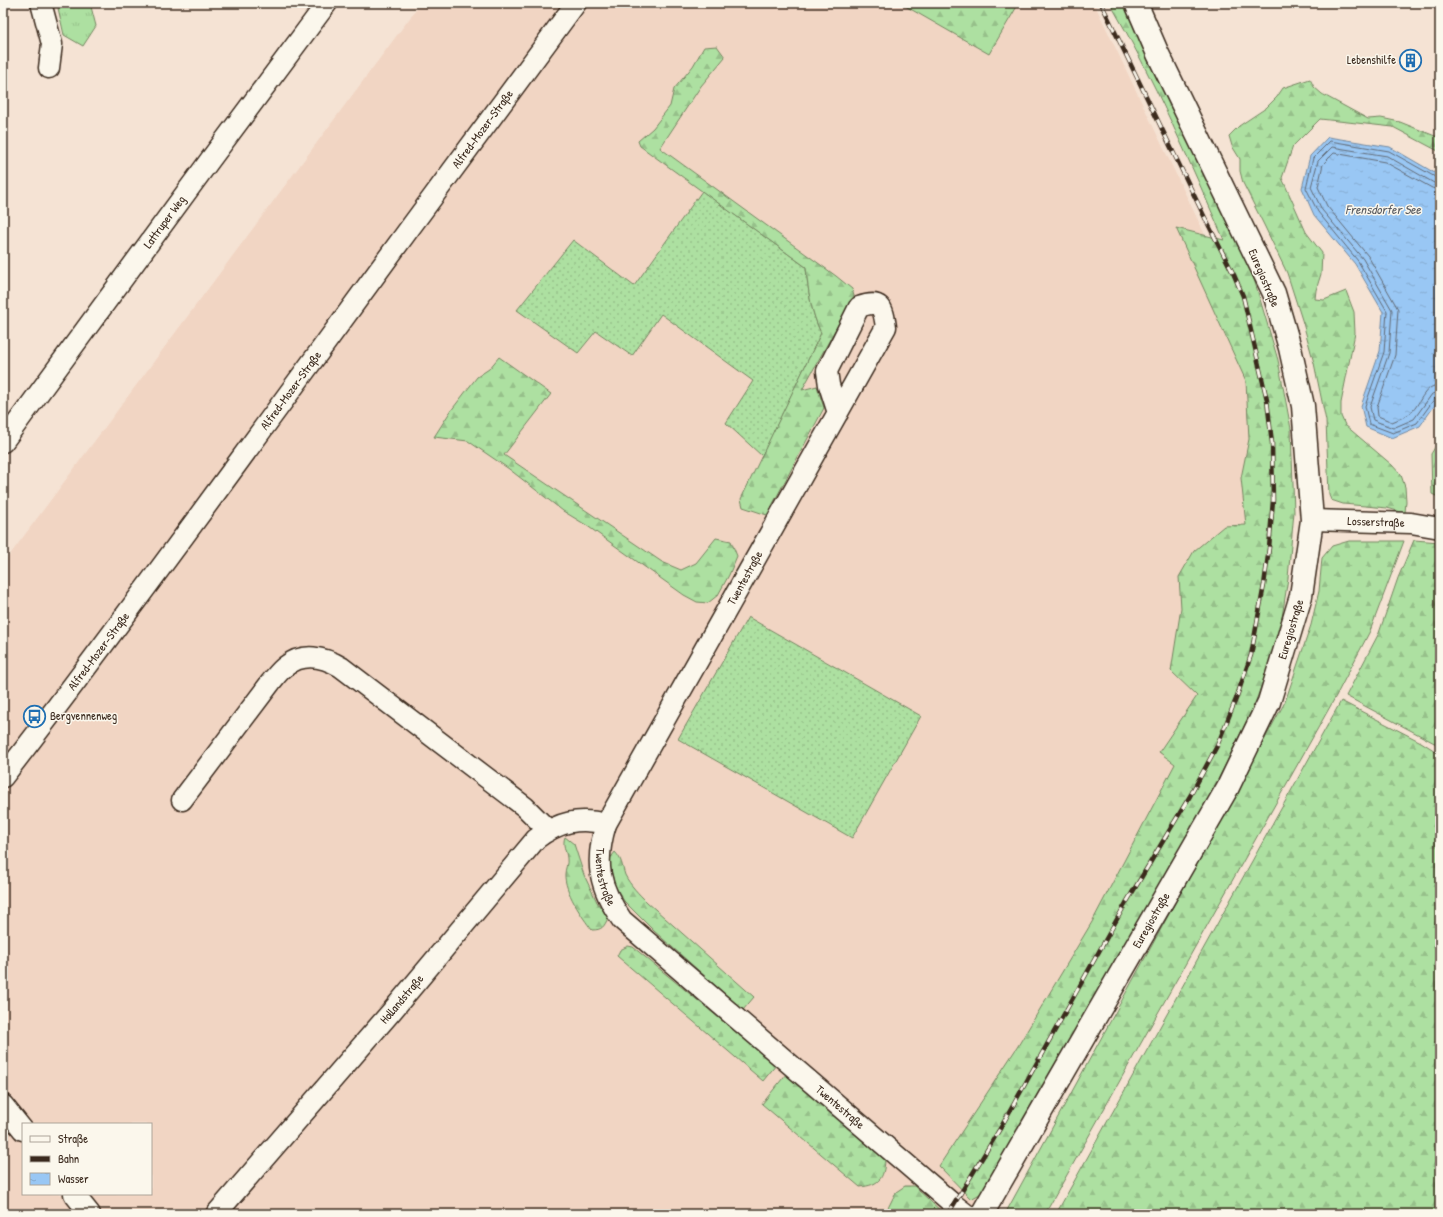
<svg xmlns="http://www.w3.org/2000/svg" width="1443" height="1217" font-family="'Patrick Hand',sans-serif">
<defs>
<pattern id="grass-dots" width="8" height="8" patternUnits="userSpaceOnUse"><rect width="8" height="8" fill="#ade0a1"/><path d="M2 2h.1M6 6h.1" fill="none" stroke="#96c08a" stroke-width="1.8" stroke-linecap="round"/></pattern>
<pattern id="forest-firs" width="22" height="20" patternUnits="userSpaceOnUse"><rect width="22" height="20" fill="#ade0a1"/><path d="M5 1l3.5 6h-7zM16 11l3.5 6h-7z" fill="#96c08a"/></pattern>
<pattern id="park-tufts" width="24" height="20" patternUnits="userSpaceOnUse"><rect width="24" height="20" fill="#ade0a1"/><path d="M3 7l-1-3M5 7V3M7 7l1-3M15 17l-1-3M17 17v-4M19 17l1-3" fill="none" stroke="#96c08a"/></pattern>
<pattern id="water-ripples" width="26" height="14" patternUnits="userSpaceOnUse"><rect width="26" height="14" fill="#99c7f4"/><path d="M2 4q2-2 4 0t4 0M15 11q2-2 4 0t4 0" fill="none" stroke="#85abd1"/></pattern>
</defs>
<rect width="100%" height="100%" fill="#f5e3d4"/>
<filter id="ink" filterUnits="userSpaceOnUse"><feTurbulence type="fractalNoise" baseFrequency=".025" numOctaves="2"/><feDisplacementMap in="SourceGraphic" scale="8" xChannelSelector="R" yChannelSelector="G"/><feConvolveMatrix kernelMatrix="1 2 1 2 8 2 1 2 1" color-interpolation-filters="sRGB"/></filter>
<g filter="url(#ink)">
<path fill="#f1d5c3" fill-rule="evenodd" d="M421,3H1094L1231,289L1260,421L1247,653L980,1214H3V564ZM23,1124H151V1194H23Z"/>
<path fill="url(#grass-dots)" stroke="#748560" d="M702,191L806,267C808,291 811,312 821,333L762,456L726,423L753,381L661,314L632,356L596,331L578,353L517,310L573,240L634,286Z
M748,617L921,716L852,838L678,739Z"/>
<path fill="url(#forest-firs)" stroke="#748560" d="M900,3H1019L989,54Z
M1110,3H1126L1237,238L1254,279L1278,360L1291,429L1294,512L1288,578L1279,637L1254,706L1213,790L994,1186L971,1199L939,1166L1018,1046L1092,922L1175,764L1159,752L1197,696L1171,671L1181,608L1179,577L1194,551L1224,526L1246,525L1241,478L1249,439L1246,381L1176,228L1224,240C1189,160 1154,79 1110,3Z
M717,46L725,57L701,86L660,148L836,276L852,289L854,296L802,390L817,386L824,408L767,515L743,507L741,499L821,333C811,312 808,291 806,267L640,146L638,141L653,128L670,106L674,89L693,66L704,47Z
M1310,79L1314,87L1322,94L1368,119L1381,118L1400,122L1440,138V152L1393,127L1320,119L1293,146L1282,178L1306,232L1322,253L1321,274L1316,290L1315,299L1324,300L1346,291L1354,312L1355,333L1341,403V416L1345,425L1392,465L1401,475L1405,487L1406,501L1405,513L1387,508L1343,504L1331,500L1329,495L1326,421L1314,363L1303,323L1287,273L1265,227L1243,183L1240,171V159L1232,146L1229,136L1239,126L1266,108L1277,97L1283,88Z
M499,357L551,394L504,455L662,562L681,570L696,563L716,538L731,541L737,556L729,575L718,595L708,603L697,602L684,595L586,525L563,511L509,469L468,441L434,437L450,412L477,377L489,369Z
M1440,439V498L1432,494L1431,454Z
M1414,540L1440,542V746L1346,696L1379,633L1398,578Z
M1349,541H1404L1370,631L1336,696L1045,1214H1005L1285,702L1311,625L1319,591L1322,558L1332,546Z
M1341,701L1421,742L1440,754V1214H1056Z
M565,837L574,844L584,875L597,902L608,918C604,927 602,930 592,930C582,917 564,891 565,874C565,869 568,864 567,858C566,850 562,845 565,837Z
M615,852C622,859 622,866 625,875C630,885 639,894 647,902L754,997L743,1010L654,931L624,901L614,884L609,860Z
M628,946L633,947L776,1065L763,1081L617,956L620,950Z
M787,1073L826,1106L885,1160C884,1179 879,1185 860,1187L762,1104Z
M905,1186H914L944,1214H888V1208L896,1192Z"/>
<path fill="url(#park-tufts)" stroke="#748560" d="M81,3H90L96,26L83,46L64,35L58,8Z"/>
<path fill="url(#water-ripples)" stroke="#73889e" d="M1328,137L1390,147L1440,176V398L1420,426L1392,438L1366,427L1361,406L1380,351L1383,312L1355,264L1314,215L1302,188L1310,156Z"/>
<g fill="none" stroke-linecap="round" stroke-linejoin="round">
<path stroke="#616974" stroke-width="1" d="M1440,179L1437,178L1389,151L1330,141L1313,158L1306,188L1318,212L1358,261L1387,311L1384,352L1365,406L1369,424L1393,433L1417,423L1435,398L1440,396
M1440,184L1434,183L1387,156L1332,147L1318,161L1311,187L1322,210L1363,259L1392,310L1389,353L1370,407L1373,420L1393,428L1414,419L1432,394L1440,391
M1440,190L1432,188L1385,162L1334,153L1323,164L1318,187L1327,206L1368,256L1398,309L1395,355L1377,407L1378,416L1392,422C1397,420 1404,417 1409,414C1421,406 1422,385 1440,385"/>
<defs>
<g id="minor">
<path d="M41,3L52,44L49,68"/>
<path id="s1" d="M838,413L829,385L827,371L859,307C881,299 883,307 886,327C793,493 698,658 606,824C594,863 599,887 622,920L953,1204L966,1214"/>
<path id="s2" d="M3,442L210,160L327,3"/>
<path id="s3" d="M1312,520L1411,523L1440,528"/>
<path id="s4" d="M3,777C97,656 187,532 278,408C377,273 476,137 576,3"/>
<path d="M182,800L271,682C276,676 280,670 286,666C303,652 324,657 341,667L525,807L548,830"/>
<path d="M3,1105L23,1130"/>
<path d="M74,1194L90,1214"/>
<path id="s5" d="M216,1214L392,1011L536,839C558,822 579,817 606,824"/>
</g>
<g id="major">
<path id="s6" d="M982,1214L1228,787L1269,702L1301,596L1312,520L1303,406L1290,348L1274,293L1158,54L1136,3"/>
</g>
</defs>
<use href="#minor" stroke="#3b2a1e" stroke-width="23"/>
<use href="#major" stroke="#3b2a1e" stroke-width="25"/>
<use href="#minor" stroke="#fbf7ec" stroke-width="20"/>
<use href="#major" stroke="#fbf7ec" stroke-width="22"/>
<defs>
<path id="rail" d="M948,1214L1001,1127L1126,903L1190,796L1217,746L1236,699L1251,655L1264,585L1269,548L1273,500L1272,443L1267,400L1243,296L1234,275L1207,222L1101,3"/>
</defs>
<use href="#rail" stroke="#3b2a1e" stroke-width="4.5"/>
<use href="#rail" stroke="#fbf7ec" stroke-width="3" stroke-dasharray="9" stroke-linecap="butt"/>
</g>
</g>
<defs>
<symbol id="building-ring" viewBox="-11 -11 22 22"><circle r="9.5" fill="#fbf7ec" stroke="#1f6fb2" stroke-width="1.5"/><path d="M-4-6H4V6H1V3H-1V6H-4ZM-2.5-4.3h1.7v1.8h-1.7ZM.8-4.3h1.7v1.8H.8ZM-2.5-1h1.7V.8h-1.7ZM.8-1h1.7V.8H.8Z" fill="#1f6fb2"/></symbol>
<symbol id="bus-ring" viewBox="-11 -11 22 22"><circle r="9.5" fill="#fbf7ec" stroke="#1f6fb2" stroke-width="1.5"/><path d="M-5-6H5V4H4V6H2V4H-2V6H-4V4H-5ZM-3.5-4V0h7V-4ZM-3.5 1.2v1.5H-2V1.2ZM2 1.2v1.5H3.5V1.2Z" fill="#1f6fb2"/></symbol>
</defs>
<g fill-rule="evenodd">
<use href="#building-ring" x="1398" y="48" width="25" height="25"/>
<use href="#bus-ring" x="22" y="704" width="25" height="25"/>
</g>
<g text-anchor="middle" stroke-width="3" stroke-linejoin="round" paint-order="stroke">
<g font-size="12" fill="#3b2a1e" stroke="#fbf7ec" text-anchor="end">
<text x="1396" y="64">Lebenshilfe</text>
<text x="50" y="720" text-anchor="start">Bergvennenweg</text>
</g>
<g font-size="12" fill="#3b2a1e" stroke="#fbf7ec">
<text dy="4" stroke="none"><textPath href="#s4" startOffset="806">Alfred-Mozer-Straße</textPath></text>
<text dy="4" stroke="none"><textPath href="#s2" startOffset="273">Lattruper Weg</textPath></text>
<text transform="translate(1264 278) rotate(67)" y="4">Euregiostraße</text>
<text dy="4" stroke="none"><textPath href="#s4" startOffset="482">Alfred-Mozer-Straße</textPath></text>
<text dy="4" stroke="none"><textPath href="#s3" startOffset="64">Losserstraße</textPath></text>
<text transform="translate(745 578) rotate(-61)" y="4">Twentestraße</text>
<text dy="4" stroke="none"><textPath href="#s6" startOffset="663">Euregiostraße</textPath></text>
<text dy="4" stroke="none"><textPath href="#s4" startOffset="158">Alfred-Mozer-Straße</textPath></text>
<text dy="4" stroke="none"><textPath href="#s1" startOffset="783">Twentestraße</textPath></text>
<text dy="4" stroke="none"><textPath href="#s6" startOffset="339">Euregiostraße</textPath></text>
<text dy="4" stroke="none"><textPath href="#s5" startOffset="284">Hollandstraße</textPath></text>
<text dy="4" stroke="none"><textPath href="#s1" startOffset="1118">Twentestraße</textPath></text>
</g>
<g font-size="13" font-style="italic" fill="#57595e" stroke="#fbf7ec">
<text x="1383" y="214">Frensdorfer See</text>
</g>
</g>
<rect width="1443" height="1217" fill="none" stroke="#fbf7ec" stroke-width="16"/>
<rect x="8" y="8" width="1427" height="1201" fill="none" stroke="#3b2a1e" stroke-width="1.5" filter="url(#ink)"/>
<rect x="22" y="1123" width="130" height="72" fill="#fbf7ec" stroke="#aea59a"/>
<rect x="30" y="1136" width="20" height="6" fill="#fbf7ec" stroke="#aea59a"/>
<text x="58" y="1143" font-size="12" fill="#3b2a1e">Straße</text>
<rect x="30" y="1156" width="20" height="6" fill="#3b2a1e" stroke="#aea59a"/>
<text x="58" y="1163" font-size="12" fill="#3b2a1e">Bahn</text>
<rect x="30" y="1173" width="20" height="12" fill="url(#water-ripples)" stroke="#aea59a"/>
<text x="58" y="1183" font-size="12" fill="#3b2a1e">Wasser</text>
</svg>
